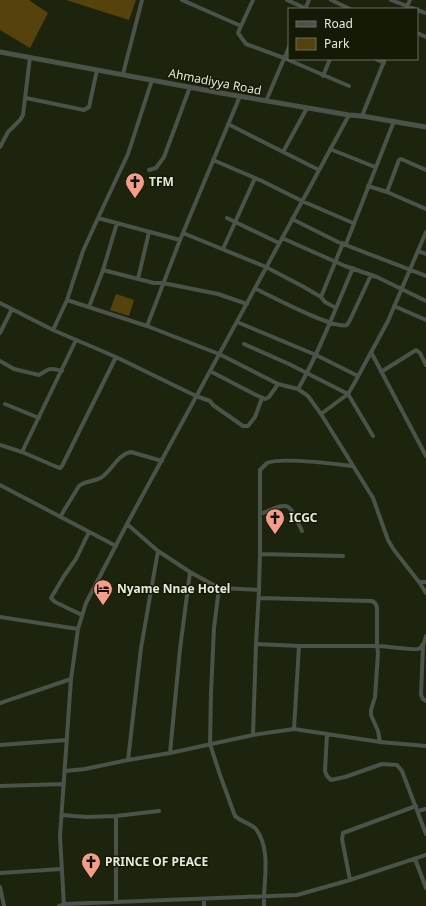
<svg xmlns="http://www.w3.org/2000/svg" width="426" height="906" font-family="'Noto Sans',sans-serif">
<rect width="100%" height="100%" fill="#1d240d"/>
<path fill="#56420d" d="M0,0H29L48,13L30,48L0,30Z
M66,0H136L129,20Z
M116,294L134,300L129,316L110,310Z"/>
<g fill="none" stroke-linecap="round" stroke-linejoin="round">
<path stroke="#4a5249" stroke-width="4" d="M182,0L241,26L253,0
M287,0L307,9
M331,0L350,9
M391,0L415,9
M305,9L309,0
M406,9L410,0
M417,10L426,13
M241,26L238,33L246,44L284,58L349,86
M417,33L426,37
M376,59L384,63
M123,74L142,0
M323,76L330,59
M26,98L84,110L89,107L97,70
M266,101L289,47
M362,116L385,59
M228,124L319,170
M0,147L8,132L20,120L23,115L30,57
M330,149L375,167
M283,152L307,108
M213,160L262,181L302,201L353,223
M149,170L156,168L164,157L190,87
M368,186L387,192L426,209
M387,192L399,160L401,159L426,170
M98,218L128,154L152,80
M227,218L279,243
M292,219L338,242L426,276
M183,233L266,267L304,287L321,297
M282,238L345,266L377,277L426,301
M346,244L394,121
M223,249L255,178
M418,251L426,254
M353,268C335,309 320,351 298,389L308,396L321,414L373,498L388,540L394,550L419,582L426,593
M103,270L154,283H163L218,294L247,304
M138,279L149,232
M256,289C271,296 334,330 347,325L350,320L371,275
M67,300L147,326L219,354L278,384L298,389
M0,303L53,330L116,357L196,396L210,401L213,405L243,426H248L255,417L262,398
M394,306L426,320
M89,307L103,270L117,223
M336,308L325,302L321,297L343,243
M237,322L316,355L358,376
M147,326L180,240
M53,330L67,300L83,251L98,218L180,240L240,96
M0,333L12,309
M244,344L289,364L348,394L373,436
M371,352L426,456
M0,361L14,369L39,375C49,369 49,367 62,371
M210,371L254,394L265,399L269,397L278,384
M381,372L416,350L420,353L426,365
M5,404L39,418
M321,414L348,394L355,382L388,321L426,232
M0,445L22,452L76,340
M22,452L57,467L60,468L62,466L116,357
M0,485L116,546
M260,514C291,502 287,500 302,531
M60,517L79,486C86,480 95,482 102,477C113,469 118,454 131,452L162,461
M127,524L158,551L190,572L219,588
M260,554L343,556
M419,582H426
M259,590L260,554V470C262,468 265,465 267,463C280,457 336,464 352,466
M82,615L55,602L51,598L64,576L76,559L89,532
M0,617L78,629
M256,644L299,646H377V607L375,603L372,601L259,598
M423,645L421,695L423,699L426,701
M0,703L71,679
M294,729L299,646
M327,734L325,771L327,776L331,780L345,777L382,764L397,765L402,771L426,834
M253,735L294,729L380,742L426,746
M380,742L378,731L371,715V710L375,697L378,653L377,646C383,646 416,650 418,649C423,647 425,641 426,636
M0,745L67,740
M170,753L180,649L190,572
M128,760L141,648L158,551
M65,771L85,769L128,760L170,753L253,735L256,644L259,590L219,588L214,628L211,692L210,744L220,775L235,816C241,822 251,823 256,829C272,851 263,881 264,906
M0,786L64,784
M418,811L426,809
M62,815L87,817L116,816L159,811
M116,816V902
M415,859L426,888
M0,873L61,869
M350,880L342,839L343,833L416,806
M0,887L4,906
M59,906L64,904L297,895L350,880L426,855
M64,906L60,836L71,679L78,629L86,603L127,524L349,115
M204,906V899"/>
<path stroke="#4a5249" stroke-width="5" d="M0,52L221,93L349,115L362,116L426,127"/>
</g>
<defs>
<symbol id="church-pin" viewBox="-11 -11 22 30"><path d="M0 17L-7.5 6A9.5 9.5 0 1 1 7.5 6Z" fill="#f49d8b" stroke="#141a05"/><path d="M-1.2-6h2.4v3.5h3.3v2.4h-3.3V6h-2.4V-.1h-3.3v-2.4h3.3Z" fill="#111"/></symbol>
<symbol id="hotel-pin" viewBox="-11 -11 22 30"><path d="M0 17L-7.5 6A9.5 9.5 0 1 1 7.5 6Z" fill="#f49d8b" stroke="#141a05"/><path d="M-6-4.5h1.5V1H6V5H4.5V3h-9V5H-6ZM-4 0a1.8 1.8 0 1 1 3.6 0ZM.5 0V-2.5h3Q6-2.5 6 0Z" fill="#111"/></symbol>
</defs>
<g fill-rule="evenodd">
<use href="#church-pin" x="124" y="171" width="22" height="30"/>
<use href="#church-pin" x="264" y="507" width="22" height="30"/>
<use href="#hotel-pin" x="92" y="578" width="22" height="30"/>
<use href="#church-pin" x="80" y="851" width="22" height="30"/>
</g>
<g text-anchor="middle" stroke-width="3" stroke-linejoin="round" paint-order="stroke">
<g font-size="12" fill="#e5eadc" stroke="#141a05">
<text transform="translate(215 82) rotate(11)" y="4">Ahmadiyya Road</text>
</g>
<g font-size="12" font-weight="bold" fill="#e5eadc" stroke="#141a05" text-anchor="start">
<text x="149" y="186">TFM</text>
<text x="289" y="522">ICGC</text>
<text x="117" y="593">Nyame Nnae Hotel</text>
<text x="105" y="866">PRINCE OF PEACE</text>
</g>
</g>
<rect x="288" y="8" width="130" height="52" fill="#141a05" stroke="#686d5b"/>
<rect x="296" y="21" width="20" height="6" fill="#4a5249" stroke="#686d5b"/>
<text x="324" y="28" font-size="12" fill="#e5eadc">Road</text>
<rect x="296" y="38" width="20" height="12" fill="#56420d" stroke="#686d5b"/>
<text x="324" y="48" font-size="12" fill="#e5eadc">Park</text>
</svg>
